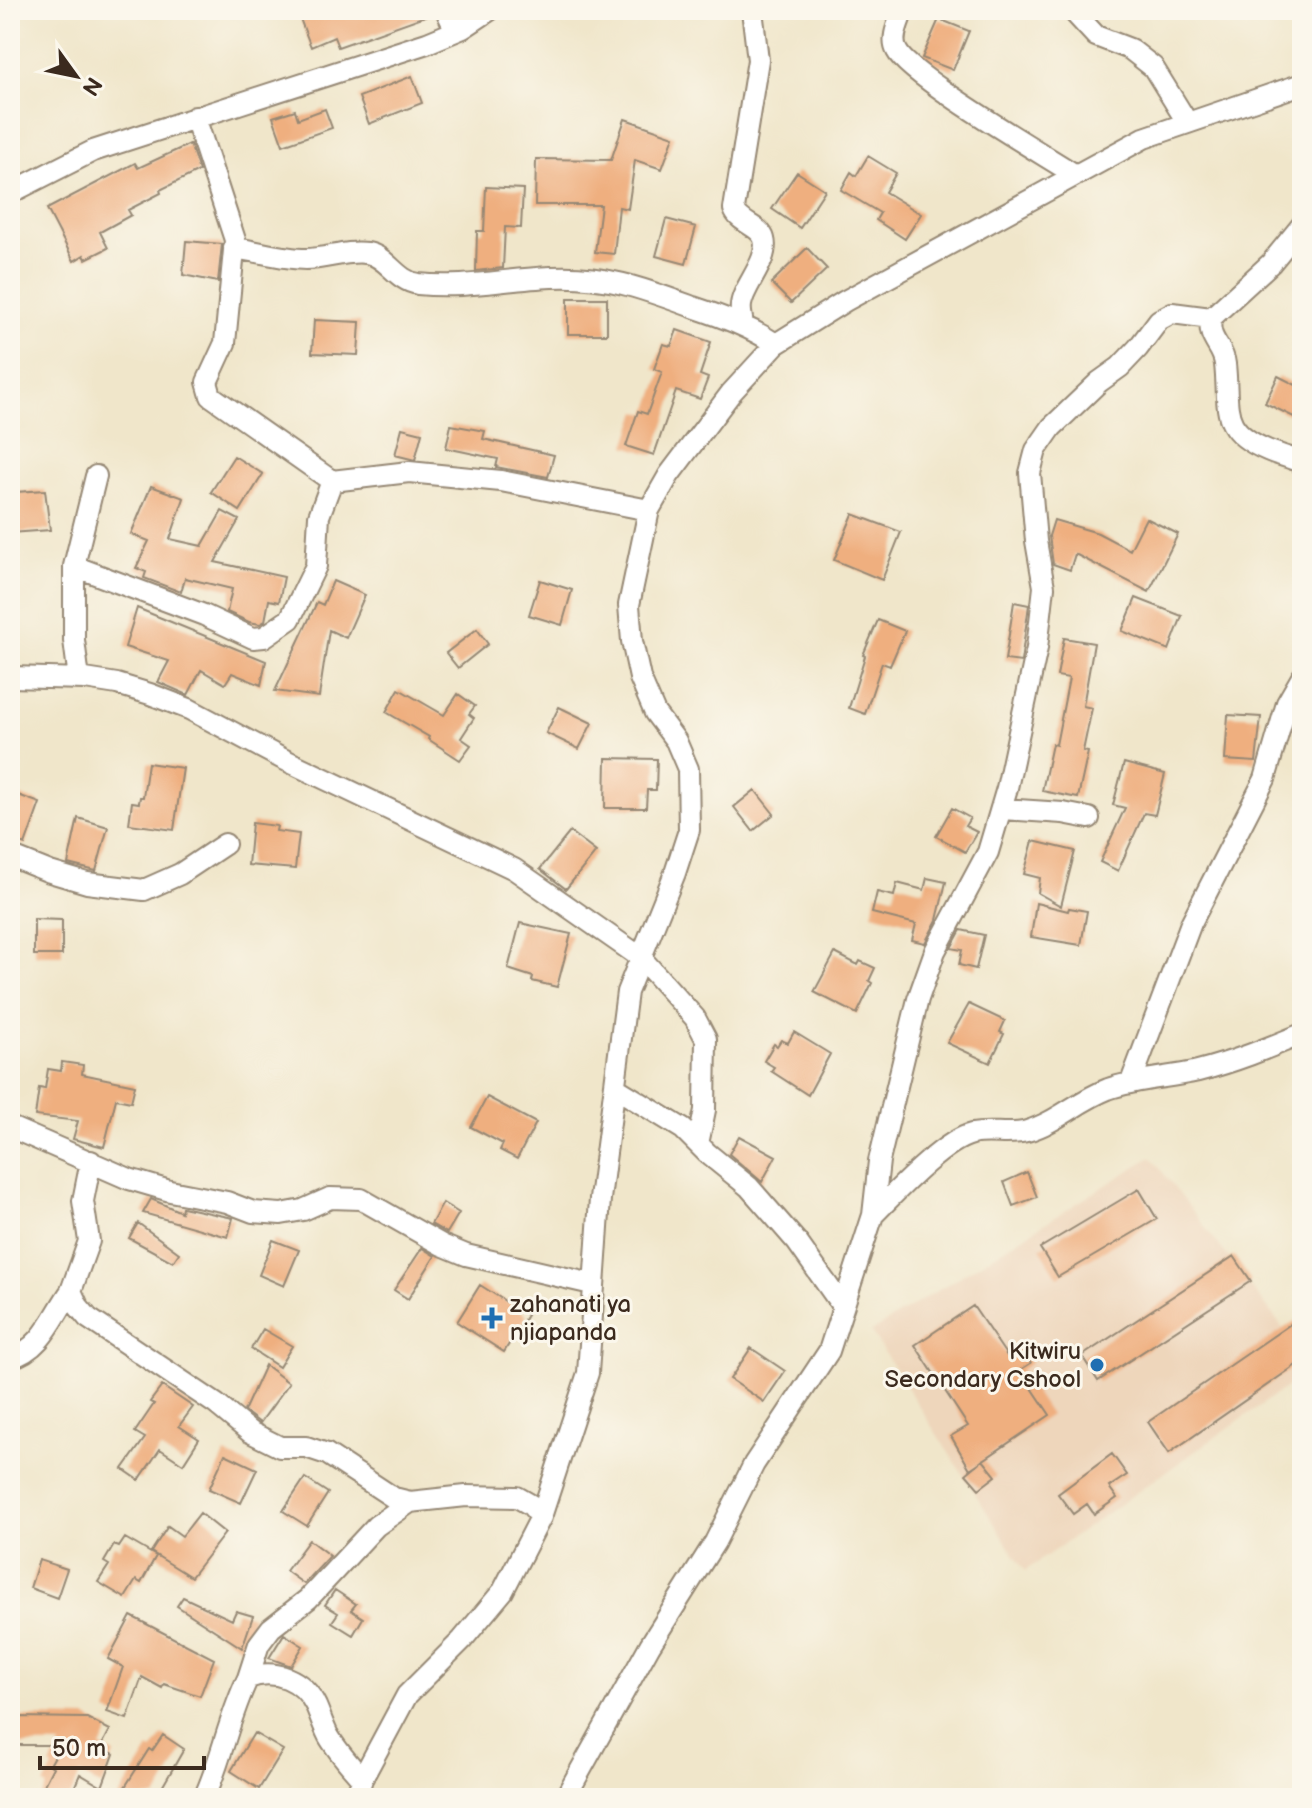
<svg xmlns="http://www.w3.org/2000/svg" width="1312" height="1808" font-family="'Balsamiq Sans',sans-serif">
<rect width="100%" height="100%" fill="#fbf7ec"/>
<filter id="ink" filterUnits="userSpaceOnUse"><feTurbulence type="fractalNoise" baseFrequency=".0125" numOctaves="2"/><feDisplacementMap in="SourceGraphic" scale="16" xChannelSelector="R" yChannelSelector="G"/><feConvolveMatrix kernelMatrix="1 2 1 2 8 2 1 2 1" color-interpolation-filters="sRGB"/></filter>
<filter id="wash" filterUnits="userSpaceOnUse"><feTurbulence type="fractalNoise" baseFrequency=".006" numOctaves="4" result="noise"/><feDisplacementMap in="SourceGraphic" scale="32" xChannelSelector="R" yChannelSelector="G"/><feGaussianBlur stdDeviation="1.8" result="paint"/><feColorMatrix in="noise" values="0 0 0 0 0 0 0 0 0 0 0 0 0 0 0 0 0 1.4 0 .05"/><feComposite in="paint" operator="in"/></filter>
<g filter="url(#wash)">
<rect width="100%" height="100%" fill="#f0e6ca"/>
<path fill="#eed6bb" d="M1151,1157L1302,1353V1376L1025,1571L871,1332Z"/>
<g id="blocks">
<path fill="#efaf7f" d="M314,10H433L434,13L338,47L334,37L311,47L299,16Z
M939,19L969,31L953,70L922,58Z
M412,76L422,103L369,124L359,97Z
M325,109L332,128L283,145L273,117L295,110L298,119Z
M625,119L674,136L662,169L635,160L628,209L619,207L614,254L595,252L601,205H535L536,159L611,160Z
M190,144L199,171L160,190L161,193L128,210L131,215L100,232L108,248L86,259L84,255L74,261L47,209L135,163L138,168Z
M868,156L896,173L885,192L921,214L905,239L876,220L880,213L841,190L851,172L856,176Z
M797,172L825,190L800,228L772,209Z
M486,187L523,189L521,228L505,227L503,268L476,271L477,231H484Z
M666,219L696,227L686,264L656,256Z
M186,241L222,244L218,282L183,275Z
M807,248L827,269L791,303L771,283Z
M568,298H607V334H568Z
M314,320L360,322L358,355L312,353Z
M677,330L711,342L700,375L708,378L700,399L676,391L654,455L626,446L638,411L647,414L662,372L654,369L663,344L671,346Z
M1278,376L1302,388V421L1265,403Z
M451,425L485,431L483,439L554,455L548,477L496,467L498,459L446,448Z
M402,428L422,433L415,460L395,455Z
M234,456L263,474L240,511L211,492Z
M151,486L184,498L170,539L202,546L222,511L239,520L215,562L284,577L279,602L269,600L265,621L260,624L249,622L227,612L232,589L185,578L181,592L144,578L146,572L136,568L149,541L131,534Z
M45,490L50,530L10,533V514H17L16,492Z
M853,514L901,532L882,580L834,560Z
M1146,518L1178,534L1149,592L1075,554L1070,570L1053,564L1049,536L1054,520L1098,533L1130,550Z
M540,580L572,590L562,625L529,615Z
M333,581L365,595L346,638L329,630L319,697L275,691L317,602L323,605Z
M1136,598L1182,616L1169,650L1122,631Z
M1014,602L1029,605L1021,662L1005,660Z
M137,608L266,661L261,685L232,673L225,684L201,670L188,695L158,682L169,661L125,647Z
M878,620L905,631L890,666L882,663L865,714L849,708L865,656L863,655Z
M477,629L488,644L458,668L446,653Z
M1064,638L1094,643L1083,706L1092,708L1083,751L1088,752L1078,798L1042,791L1052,744L1056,745L1069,678L1057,676Z
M399,689L444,715L458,694L475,706L469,714L474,718L461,738L471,745L460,760L428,739L429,737L386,712Z
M559,707L592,723L579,749L546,733Z
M1228,715L1261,717L1256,762L1225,760Z
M606,758L657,759L656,790H647L646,808H605Z
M148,763L183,768L174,830L129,824L132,802L139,803L140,797H143Z
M1124,763L1165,774L1155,815L1144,813L1118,871L1100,862L1125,808L1113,805Z
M755,790L774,814L753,831L734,807Z
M10,792L40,803L25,845L10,839Z
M952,808L970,818L965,826L977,832L965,852L936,836Z
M78,818L108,827L96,871L68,864Z
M252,823L277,826L276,831L299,834L295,869L248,865Z
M570,832L596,852L566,889L540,869Z
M1033,841L1075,851L1061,906L1038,893L1040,878L1024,874Z
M927,878L946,882L937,920L925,943L912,940L916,924L872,913L877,892L894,896L897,883L924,890Z
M1036,903L1068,911L1069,908L1087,911L1081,945L1031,937Z
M34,919L62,920V955H34Z
M520,923L571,934L557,987L532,981L533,977L508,969Z
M961,930L984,935L976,969L959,965L962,950L951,948Z
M835,953L858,965L860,961L875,968L869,981L872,983L857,1014L814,992Z
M969,1004L1005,1021L1000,1032L1004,1034L990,1063L947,1043Z
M794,1032L830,1054L808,1095L771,1071L774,1067L764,1061L774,1044L777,1046L781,1040L788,1043Z
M62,1062L83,1065L82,1074L135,1085L131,1102L116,1099L104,1147L73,1139L78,1121L35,1116L39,1088L45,1089L48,1069L61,1071Z
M487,1097L536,1123L517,1159L500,1150L503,1144L471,1127Z
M739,1136L776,1156L762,1182L729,1154Z
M1027,1172L1037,1197L1013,1206L1004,1182Z
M1139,1189L1157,1219L1058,1277L1040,1248Z
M151,1199L181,1212L182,1207L233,1218L228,1237L143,1213Z
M443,1203L459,1213L447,1233L431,1224Z
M138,1223L179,1253L173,1262L129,1238Z
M273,1240L299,1250L284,1286L259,1275Z
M422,1248L435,1256L408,1299L394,1290Z
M1234,1256L1251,1281L1098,1381L1082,1356Z
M480,1285L527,1315L504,1352L457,1322Z
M973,1306L1007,1356L1020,1348L1031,1363L1020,1370L1050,1415L970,1469L951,1436L968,1426L915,1345Z
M1295,1321L1302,1331V1361L1169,1453L1148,1422Z
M263,1329L292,1346L279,1367L251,1349Z
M751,1348L785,1371L764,1402L730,1379Z
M265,1365L289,1383L260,1423L244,1411Z
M162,1386L193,1407L179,1426L199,1439L183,1464L160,1449L139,1480L123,1469L145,1438L135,1432L154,1404L150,1402Z
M225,1454L257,1469L241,1503L209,1489Z
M1112,1454L1127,1475L1109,1487L1117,1498L1094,1514L1087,1504L1073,1514L1058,1494Z
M983,1460L996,1476L979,1489L966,1474Z
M305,1478L328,1493L307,1526L283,1511Z
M200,1513L225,1533L191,1577L151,1552L168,1526L182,1536Z
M125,1538L156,1556L141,1583L136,1580L125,1598L98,1582L109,1565L104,1562L114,1545L119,1547Z
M309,1540L330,1556L304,1584L286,1571Z
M39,1560L67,1569L57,1598L30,1588Z
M335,1590L356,1604L351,1610L363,1618L353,1635L332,1622L338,1613L325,1605Z
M183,1597L232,1620L236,1611L253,1616L242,1648L177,1606Z
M131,1616L214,1659L200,1696L164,1684L162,1688L142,1677L127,1719L107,1712L123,1667L108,1659Z
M284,1634L303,1646L291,1666L269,1658Z
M16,1717L87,1718L110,1730L101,1747L114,1754L102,1787L80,1774L70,1798H41L47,1787L44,1785L53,1767L50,1765L61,1745H17Z
M254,1733L283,1750L259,1789L231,1771Z
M163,1735L184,1749L156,1798H118L149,1749L152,1751Z"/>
</g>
</g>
<g filter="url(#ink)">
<use href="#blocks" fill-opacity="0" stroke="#968874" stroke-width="2"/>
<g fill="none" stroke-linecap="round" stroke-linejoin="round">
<defs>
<path id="minor" d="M446,10L456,31
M903,10C899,22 890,39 897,51C909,76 1043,154 1074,174
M1072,10L1096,36L1130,49L1153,67L1187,122
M195,117L235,240L225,343L207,382L211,396L332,481L409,472L501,481L649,510
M10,193L93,151L427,43L463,28L490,10
M234,248C257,251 283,259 306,259C327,259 346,250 367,253C387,256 396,281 418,284C463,289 506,279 551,277C605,274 644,289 693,307C723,317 750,327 776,344
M1211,318C1207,341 1223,345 1225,364C1230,409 1218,429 1267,450C1278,455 1291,457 1302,463
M743,324C742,318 740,311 741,305C743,286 770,260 764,239C760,225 739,224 734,209L758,60L752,10
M74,566L204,615L253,638L264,637L290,619L316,566L319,516L332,481
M10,677L85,679L117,684L150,694L189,709L281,758L514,869L640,957L695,1018L706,1039L705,1110L698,1144
M79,679L74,640V566L96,476
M1002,809L1063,813L1089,818
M10,856L50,872L87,883L144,890L180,874L225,844
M1131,1082L1191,923L1265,779L1287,703L1302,677
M616,1088L683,1129L707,1153L749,1187L797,1242L843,1307
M10,1127L129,1179L170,1191L227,1202L253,1212L281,1214L303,1210L330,1198L361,1199L442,1245L466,1255L592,1284
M91,1161L83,1201L89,1241L71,1291L78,1306L88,1318L216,1404L250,1432L280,1447H306L327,1454L394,1498L410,1502L466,1496L517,1497L531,1505L541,1517
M873,1215C894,1194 943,1141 972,1134C989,1130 1010,1136 1027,1131C1056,1123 1079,1100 1108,1089C1137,1079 1168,1078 1198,1071C1234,1062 1268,1048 1302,1034
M10,1358C43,1349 53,1316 71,1291
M248,1678L259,1644L271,1628L308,1599L376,1526L410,1502
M204,1798C222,1759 229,1716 248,1678C275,1668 303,1679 316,1706C320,1715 323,1725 328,1735C337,1751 350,1765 362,1779
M356,1798L362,1779L407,1695L462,1640L503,1591L541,1517L588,1373L600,1199L627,992L675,873L689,830L688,769L676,741L655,713L640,678L632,641L629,605L649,510L669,475L731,393L776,344L845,301L1144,138L1302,84
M565,1798L650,1645L715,1542L754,1464L829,1351L873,1215L879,1161L918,999L935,951L988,852L1007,788L1037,648L1044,587L1036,541L1030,473L1036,450L1052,427L1099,382L1120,367L1138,348L1159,320L1172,313L1211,318L1271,263L1302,225"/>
</defs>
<use href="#minor" stroke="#968874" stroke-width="24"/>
<use href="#minor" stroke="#fff" stroke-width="20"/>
</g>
</g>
<g fill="#1f6fb2" stroke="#fbf7ec" stroke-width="3">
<path d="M488 1306h8v8h8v8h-8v8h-8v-8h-8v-8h8z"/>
<circle cx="1097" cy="1365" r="8"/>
</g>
<g text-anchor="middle" stroke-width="6" stroke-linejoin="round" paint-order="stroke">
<g font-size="24" fill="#3b2a1e" stroke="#fbf7ec" text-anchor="start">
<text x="510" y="1312">zahanati ya<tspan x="510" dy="28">njiapanda</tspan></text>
<text x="1081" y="1359" text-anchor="end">Kitwiru<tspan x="1081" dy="28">Secondary Cshool</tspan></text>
</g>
</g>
<rect width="1312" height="1808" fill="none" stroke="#fbf7ec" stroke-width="40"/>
<g transform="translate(76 76) rotate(123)" stroke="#fbf7ec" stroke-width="6" paint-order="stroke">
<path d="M0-6L14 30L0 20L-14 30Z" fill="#3b2a1e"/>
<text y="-12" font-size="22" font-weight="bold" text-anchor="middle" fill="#3b2a1e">N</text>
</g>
<path d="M40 1756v12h164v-12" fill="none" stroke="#3b2a1e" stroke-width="4"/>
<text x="52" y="1756" font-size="24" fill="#3b2a1e" stroke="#fbf7ec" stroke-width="6" paint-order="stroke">50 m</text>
</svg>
